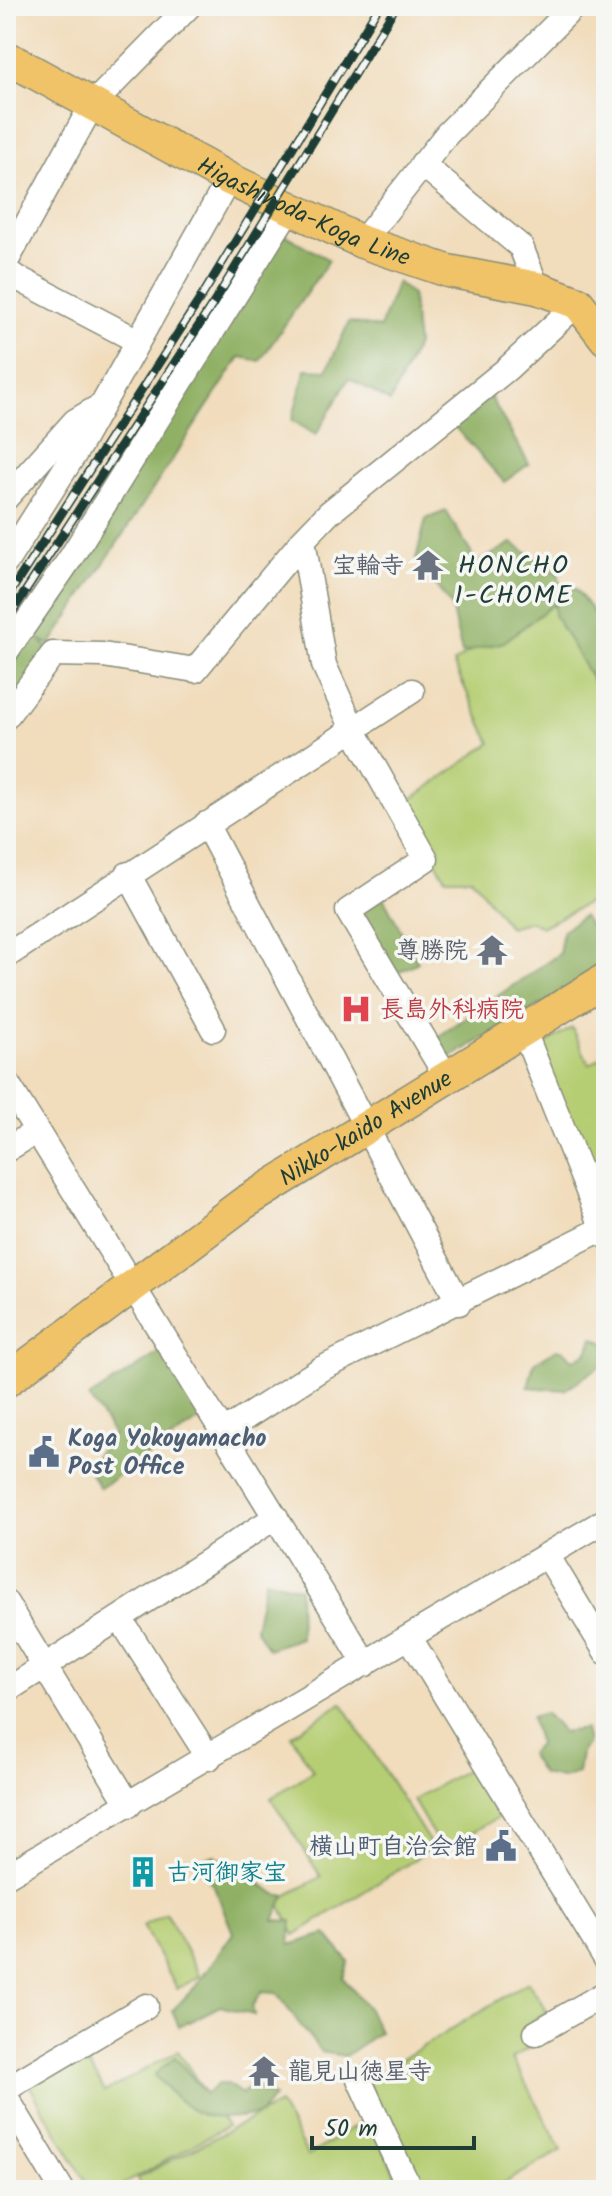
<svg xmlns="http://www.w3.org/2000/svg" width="612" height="2196" font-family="Kalam,'Klee One',sans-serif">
<rect width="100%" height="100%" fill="#f6f6f2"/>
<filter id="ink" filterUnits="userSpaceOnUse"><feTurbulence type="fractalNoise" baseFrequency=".0125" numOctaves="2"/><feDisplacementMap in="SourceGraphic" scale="16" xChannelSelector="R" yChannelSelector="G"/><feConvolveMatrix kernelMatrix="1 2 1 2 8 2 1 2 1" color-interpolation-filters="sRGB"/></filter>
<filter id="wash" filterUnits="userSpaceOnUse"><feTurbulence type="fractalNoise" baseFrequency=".006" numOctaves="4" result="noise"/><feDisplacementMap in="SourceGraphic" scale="32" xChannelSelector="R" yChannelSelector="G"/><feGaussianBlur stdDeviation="1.8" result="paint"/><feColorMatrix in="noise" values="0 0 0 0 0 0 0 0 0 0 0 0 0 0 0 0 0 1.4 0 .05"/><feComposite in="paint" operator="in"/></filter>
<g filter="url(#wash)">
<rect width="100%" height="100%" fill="#f1dcbb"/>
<path fill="#b6ce73" stroke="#6a8654" stroke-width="2" d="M548,598L606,697V894L541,927L531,921L509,927L472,878H446L402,806L491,743L453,663Z
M572,1028L589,1064L606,1055V1172L588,1178L536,1049Z
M342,1703L433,1848L295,1935L278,1900L321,1877L271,1798L313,1771L291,1735Z
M472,1766L502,1815L442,1850L413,1800Z
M166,1913L200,1976L177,1989L143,1926Z
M528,1982L547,2011L525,2026L532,2046L512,2058L562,2150L492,2190H416L367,2081Z
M178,2051L227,2126L113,2190H91L29,2085L82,2053L105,2092Z
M279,2104L308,2156L369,2117L402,2190H142L137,2178Z"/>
<path fill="#90b165" stroke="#58774c" stroke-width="2" d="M284,234L329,260L260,361L240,357L50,645L39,639L53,654L6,711V652Z
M397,282L412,295L417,345L390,402L349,378L316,435L292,420L306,369L327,370L349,322L380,328Z
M488,393L529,464L504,482L454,426Z
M446,511L477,563L512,543L558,573L561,586L576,589L606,630V686L598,689L554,615L555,603L504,642L462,653L451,606L416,559L426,519Z
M377,886L418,962L395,974L354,898Z
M583,916L606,948V967L446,1060L429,1043L559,954L563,930Z
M593,1338L606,1343V1362L565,1390L528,1387L534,1363L557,1349L565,1351L573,1360L588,1352Z
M162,1351L203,1418L100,1488L87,1467L113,1434L89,1398Z
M265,1579L299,1588L300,1638L268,1649L255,1628Z
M545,1713L562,1732L585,1729L588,1743L581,1752L578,1773L562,1778L542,1774L529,1754L539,1744L531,1717Z
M215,1855L278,1895H285L274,1920L292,1921L290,1945L326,1934L349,1962L343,1978L367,2007L379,2032L345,2056L321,2052L276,1993L262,1992L252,2006L254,2015L220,2006L179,2027L172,2011L196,1986L233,1933L214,1886L193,1862Z
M175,2057L206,2094L218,2084H227L242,2094L252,2083L274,2097L260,2114C202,2123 194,2118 154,2075Z"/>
</g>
<g filter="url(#ink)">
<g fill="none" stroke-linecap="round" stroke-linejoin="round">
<defs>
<path id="minor" d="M422,164L521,247L537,288
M362,242L447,134L574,6
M6,262L92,105L189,6
M6,272L138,341
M6,498L75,421L97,408
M6,562L77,450L229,179
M6,652L70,559L289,209
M6,717L53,654L103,655L195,670L303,540
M206,824L459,1303
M128,874L213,1029
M6,956L412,691
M523,1029L606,1236
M446,1076L348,911L426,859L353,729L324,665L303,540L329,513L507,369L578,303
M6,1081L366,1664
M6,1150L37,1131
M223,1432L321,1369L602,1229
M547,1555L606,1652
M6,1603L129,1805
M121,1620L209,1758
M410,1638L606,1959
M6,1691L276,1517
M6,1876L606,1520
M536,2033L606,1993
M359,2079L410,2190
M6,2089L146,2006
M6,2097L62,2190"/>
<g id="major">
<path id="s1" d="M6,57L229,179L362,242L448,271L537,288L578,303L606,339"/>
<path id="s2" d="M6,1381L244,1203L606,979"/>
</g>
</defs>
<use href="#minor" stroke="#888c78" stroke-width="27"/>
<use href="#major" stroke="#888c78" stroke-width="35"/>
<use href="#minor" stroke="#fff" stroke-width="24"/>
<use href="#major" stroke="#f0c369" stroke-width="32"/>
<defs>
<path id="rail" d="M6,599L202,296L379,6
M6,621L213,304L396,6"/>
</defs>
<use href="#rail" stroke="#1f3d34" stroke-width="9"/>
<use href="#rail" stroke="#f6f6f2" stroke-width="6" stroke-dasharray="18" stroke-linecap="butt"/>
</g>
</g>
<defs>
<symbol id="temple-bare" viewBox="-9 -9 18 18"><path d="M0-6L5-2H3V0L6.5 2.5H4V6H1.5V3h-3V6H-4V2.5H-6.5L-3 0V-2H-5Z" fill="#6b7280" stroke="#f6f6f2" stroke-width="2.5" paint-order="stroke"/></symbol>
<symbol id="hospital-bare" viewBox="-9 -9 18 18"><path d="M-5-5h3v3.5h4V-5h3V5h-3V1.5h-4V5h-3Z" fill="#e0444e" stroke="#f6f6f2" stroke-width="2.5" paint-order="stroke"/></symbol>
<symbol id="civic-bare" viewBox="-9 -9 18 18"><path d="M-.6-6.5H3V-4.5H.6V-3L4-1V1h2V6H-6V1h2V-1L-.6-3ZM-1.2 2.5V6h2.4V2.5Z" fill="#5c6f8a" stroke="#f6f6f2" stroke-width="2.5" paint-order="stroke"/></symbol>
<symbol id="building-bare" viewBox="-9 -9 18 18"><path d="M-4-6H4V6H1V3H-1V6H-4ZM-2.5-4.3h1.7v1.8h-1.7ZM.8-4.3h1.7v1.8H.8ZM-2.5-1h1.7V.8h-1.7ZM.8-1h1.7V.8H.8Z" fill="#0f9aa8" stroke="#f6f6f2" stroke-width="2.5" paint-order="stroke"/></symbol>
</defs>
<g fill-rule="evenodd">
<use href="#temple-bare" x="406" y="543" width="44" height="44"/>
<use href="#temple-bare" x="470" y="928" width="44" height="44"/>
<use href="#hospital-bare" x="334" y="987" width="44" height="44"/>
<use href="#civic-bare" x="22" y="1430" width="44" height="44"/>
<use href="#civic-bare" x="479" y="1824" width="44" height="44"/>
<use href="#building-bare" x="121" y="1850" width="44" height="44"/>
<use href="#temple-bare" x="242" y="2049" width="44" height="44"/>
</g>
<g text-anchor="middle" stroke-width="7" stroke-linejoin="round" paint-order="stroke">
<g font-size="24" fill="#1f3d34" stroke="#f6f6f2">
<text dy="8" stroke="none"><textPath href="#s1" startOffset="336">Higashinoda-Koga Line</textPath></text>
<text dy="8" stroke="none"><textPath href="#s2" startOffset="440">Nikko-kaido Avenue</textPath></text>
</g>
<g font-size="24" font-weight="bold" fill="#5b616d" stroke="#f6f6f2" text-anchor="end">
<text x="404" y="573">宝輪寺</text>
<text x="468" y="958">尊勝院</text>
<text x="288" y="2079" text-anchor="start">龍見山徳星寺</text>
</g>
<g font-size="24" font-weight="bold" fill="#be3a42" stroke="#f6f6f2" text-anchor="start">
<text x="380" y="1017">長島外科病院</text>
</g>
<g font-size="24" font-weight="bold" fill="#4e5e75" stroke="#f6f6f2" text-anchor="start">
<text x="68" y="1446">Koga Yokoyamacho<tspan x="68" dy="28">Post Office</tspan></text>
<text x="477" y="1854" text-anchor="end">横山町自治会館</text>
</g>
<g font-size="24" font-weight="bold" fill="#0d838f" stroke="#f6f6f2" text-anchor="start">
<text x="167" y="1880">古河御家宝</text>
</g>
<g font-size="26" letter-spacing="2" fill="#1f3d34" stroke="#f6f6f2">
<text x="514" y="573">HONCHO<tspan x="514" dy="30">1-CHOME</tspan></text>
</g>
</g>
<rect width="612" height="2196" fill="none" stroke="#f6f6f2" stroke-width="32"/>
<path d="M312 2136v12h162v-12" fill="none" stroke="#1f3d34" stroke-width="4"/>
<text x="324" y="2136" font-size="24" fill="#1f3d34" stroke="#f6f6f2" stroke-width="6" paint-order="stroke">50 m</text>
</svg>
